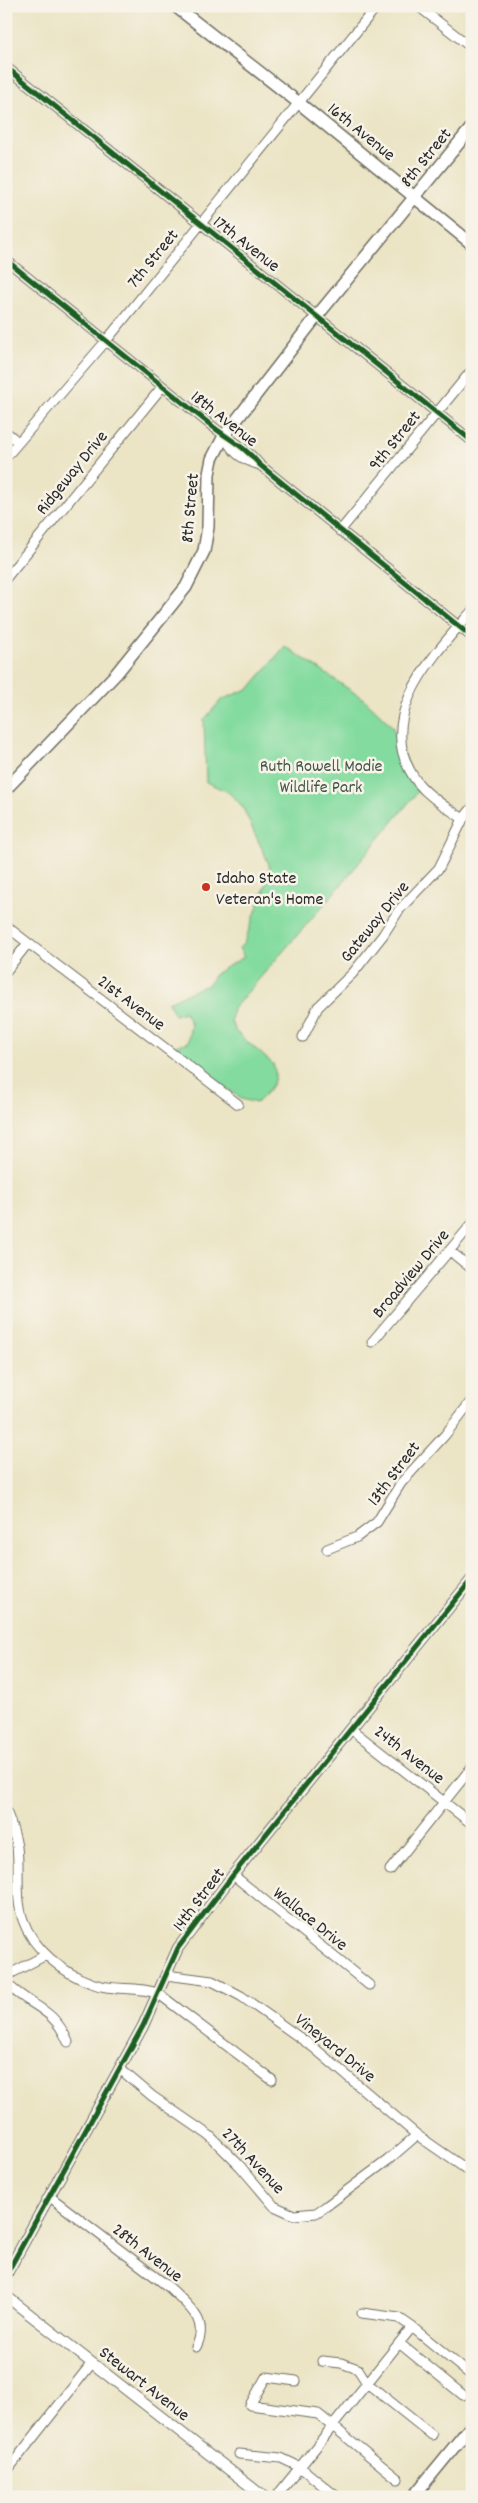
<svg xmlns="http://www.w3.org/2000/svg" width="478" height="2503" font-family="Dekko,sans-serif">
<rect width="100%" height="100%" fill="#f7f3e8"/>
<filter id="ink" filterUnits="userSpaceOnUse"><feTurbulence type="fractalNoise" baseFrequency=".02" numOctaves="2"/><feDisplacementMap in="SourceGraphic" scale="10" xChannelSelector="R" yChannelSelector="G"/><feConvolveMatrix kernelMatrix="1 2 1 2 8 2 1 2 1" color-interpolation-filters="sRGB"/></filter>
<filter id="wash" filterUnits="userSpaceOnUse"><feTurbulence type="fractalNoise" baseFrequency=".0096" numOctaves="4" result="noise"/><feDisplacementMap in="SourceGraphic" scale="20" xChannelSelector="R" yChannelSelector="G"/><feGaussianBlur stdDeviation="1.12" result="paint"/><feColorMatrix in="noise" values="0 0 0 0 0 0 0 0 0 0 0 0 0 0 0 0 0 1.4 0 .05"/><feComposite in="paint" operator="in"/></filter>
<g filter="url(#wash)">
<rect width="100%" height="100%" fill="#ebe4c5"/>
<path fill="#83db9f" stroke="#578365" d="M285,646L365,700L392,726L419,790L340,886L233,1009L231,1021L235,1031L273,1064C280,1082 268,1091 256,1103L241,1099L173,1047L188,1042L191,1024L185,1012L175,1015L168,1002L201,987L207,986L216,973L244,957L239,948L244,943L270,874L269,864L242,806L228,792L206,782L204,720L221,700L250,688Z"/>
</g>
<g filter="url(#ink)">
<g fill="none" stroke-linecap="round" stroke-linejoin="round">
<defs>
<path id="minor" d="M418,6L472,48
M6,67L472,441
M6,260L212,426C231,441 243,445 260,465L472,637
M6,432L18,442
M224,436C233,453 241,459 260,465
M6,457L106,341L377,6
M340,531L472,370
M6,578L162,387
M463,819C448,808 430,798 418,783C370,721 432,657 472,611
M6,926L238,1104
M6,971L28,943
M303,1037L318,1007L353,973L383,935L399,910L439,868L463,819L472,808
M450,1251L472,1269
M372,1342L472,1224
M327,1549L357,1537L377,1522L401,1483L445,1435L472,1400
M351,1729L472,1824
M6,1811C11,1823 15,1835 17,1847C20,1871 15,1897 23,1920C33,1949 63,1973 91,1983C113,1992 137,1985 159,1994L272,2080
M390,1870L472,1767
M233,1875L369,1985
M166,1975L212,1981L241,1996L313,2047L417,2135L472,2173
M6,1976L46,1955
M6,1983C31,2008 53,2006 68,2042
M120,2069L152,2096L210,2136L240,2166L274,2206L294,2215L316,2213L325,2207L388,2160L417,2135
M49,2196L170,2288C188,2306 210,2320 196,2347
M362,2313L399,2318L412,2327
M399,2343L463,2395
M322,2361L341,2363L358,2369L367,2383L432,2435
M296,2381L266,2377L250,2405L318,2414L398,2479
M239,2454L281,2458L300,2467L337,2497
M6,2472L92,2363
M276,2497L412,2327L472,2376"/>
<path id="tertiary" d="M6,2275L143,2026L178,1948L233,1875L472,1579
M6,2296L264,2497"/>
<path id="secondary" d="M175,6L299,103L472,244
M6,789L116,674L186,587L204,551L208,527L209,474L212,459L224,436L317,316L472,127
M413,2497L472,2425"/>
</defs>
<use href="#minor" stroke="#6e6c61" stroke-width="11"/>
<use href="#tertiary" stroke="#6e6c61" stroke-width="12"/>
<use href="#secondary" stroke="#6e6c61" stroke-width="14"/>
<use href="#minor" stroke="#fff" stroke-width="9"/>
<use href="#tertiary" stroke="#fff" stroke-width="10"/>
<use href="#secondary" stroke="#fff" stroke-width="11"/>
<defs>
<path id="cycleway" d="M6,67L472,441
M6,260L212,426C231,441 243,445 260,465L472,637
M6,2275L143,2026L178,1948L233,1875L472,1579"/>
</defs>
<use href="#cycleway" stroke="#f7f3e8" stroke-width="8"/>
<use href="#cycleway" stroke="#1b5e20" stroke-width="5"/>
</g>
</g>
<circle fill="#c8321e" stroke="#f7f3e8" stroke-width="2" cx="206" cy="887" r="5"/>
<g text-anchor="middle" stroke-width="5" stroke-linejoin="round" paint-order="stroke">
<g font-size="18" fill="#2b2b2b" stroke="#f7f3e8">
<text transform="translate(362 131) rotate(39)" y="6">16th Avenue</text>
<text transform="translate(425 157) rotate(-51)" y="6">8th Street</text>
<text transform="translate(247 243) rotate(38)" y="6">17th Avenue</text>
<text transform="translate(152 258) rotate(-51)" y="6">7th Street</text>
<text transform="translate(225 418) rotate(38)" y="6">18th Avenue</text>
<text transform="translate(394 440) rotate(-51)" y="6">9th Street</text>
<text transform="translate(71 472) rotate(-51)" y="6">Ridgeway Drive</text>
<text transform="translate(189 508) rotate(-85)" y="6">8th Street</text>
<text transform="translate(374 921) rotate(-51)" y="6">Gateway Drive</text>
<text transform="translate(132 1002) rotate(37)" y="6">21st Avenue</text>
<text transform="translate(410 1273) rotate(-50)" y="6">Broadview Drive</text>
<text transform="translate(393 1473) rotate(-53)" y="6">13th Street</text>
<text transform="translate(410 1754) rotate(38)" y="6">24th Avenue</text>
<text transform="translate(198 1899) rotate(-53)" y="6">14th Street</text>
<text transform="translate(311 1918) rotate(39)" y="6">Wallace Drive</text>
<text transform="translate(336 2047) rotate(39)" y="6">Vineyard Drive</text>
<text transform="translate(254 2160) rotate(47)" y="6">27th Avenue</text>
<text transform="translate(148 2252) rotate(38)" y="6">28th Avenue</text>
<text transform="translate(145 2383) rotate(38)" y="6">Stewart Avenue</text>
</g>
<g font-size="18" fill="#415748" stroke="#f7f3e8">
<text x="321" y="771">Ruth Rowell Modie<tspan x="321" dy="21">Wildlife Park</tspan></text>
</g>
<g font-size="18" fill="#2b2b2b" stroke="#f7f3e8" text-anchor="start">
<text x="216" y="883">Idaho State<tspan x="216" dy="21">Veteran's Home</tspan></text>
</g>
</g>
<rect width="478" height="2503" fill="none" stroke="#f7f3e8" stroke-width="25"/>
</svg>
